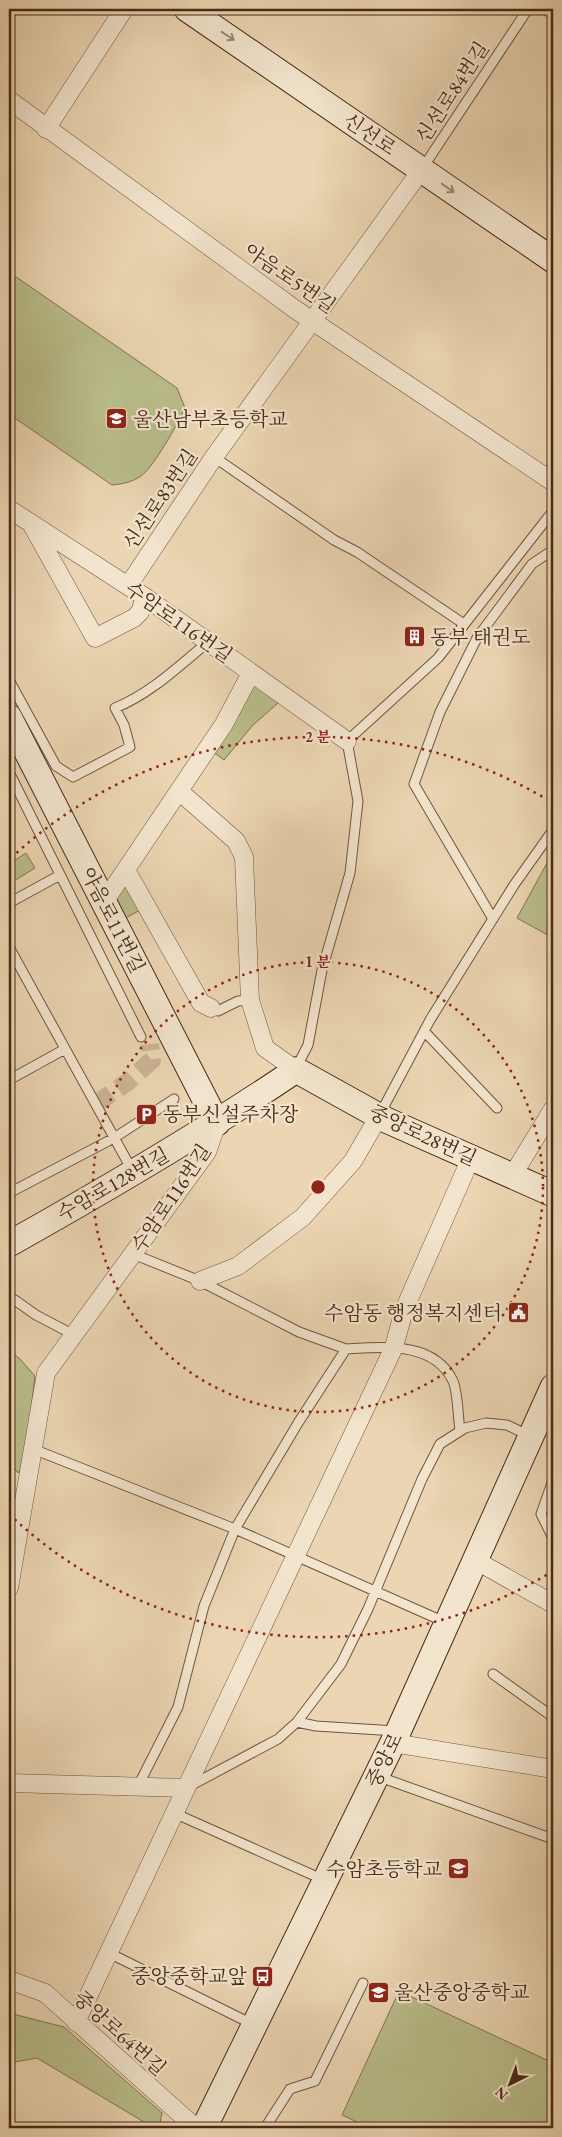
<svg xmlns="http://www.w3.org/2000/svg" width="562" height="2137" font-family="'EB Garamond','Noto Serif KR',serif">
<rect width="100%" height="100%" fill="#ebd5b2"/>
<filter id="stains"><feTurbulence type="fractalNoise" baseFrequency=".004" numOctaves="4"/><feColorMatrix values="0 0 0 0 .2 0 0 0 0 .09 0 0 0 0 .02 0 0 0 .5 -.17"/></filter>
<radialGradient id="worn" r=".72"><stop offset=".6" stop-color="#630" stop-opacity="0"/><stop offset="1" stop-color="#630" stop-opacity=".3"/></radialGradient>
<path fill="#b9bd8b" stroke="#827351" d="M9,272L177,388L185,408C179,422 153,468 141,476C132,482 123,484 112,485L9,414Z
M251,673L285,697L253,725L224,760L208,748Z
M553,852V938L517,918Z
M26,853L35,868L9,884V864Z
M124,873L144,908L120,921L104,902Z
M9,1350L20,1359L35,1376L25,1462L18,1473L9,1461Z
M399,1991L553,2063V2128H370L342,2115Z
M9,2013L64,2027L162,2113L159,2128H154L37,2058L9,2063Z"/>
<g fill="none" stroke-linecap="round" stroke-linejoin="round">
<path stroke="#cbb393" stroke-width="18" stroke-dasharray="18 9" stroke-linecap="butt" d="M96,1104L129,1081L152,1060L150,1044"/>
<defs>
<path id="lane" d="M422,169L528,9
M214,457L334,540L357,552L464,624
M9,680L56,766L73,777L130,747L124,725L115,708C150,694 179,666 208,642
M9,772L141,1037
M9,903L60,875
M493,919L414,784L440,712L477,638L532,564L553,550
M9,947L132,1170
M211,1008L218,1011L238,1001L250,1000
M424,1031L497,1108
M296,1068L308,1045L322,970L350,873L358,801L347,741L438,658L553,511
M9,1080L65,1049
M380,1114L430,1020L514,885L553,830
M9,1193L114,1138L174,1099
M133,1254L200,1281L299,1332L346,1349
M9,1296L36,1315L74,1335
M33,1449L235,1529L204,1606L178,1707L138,1786
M553,1480L541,1514L553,1538
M447,1623L235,1529L298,1423L346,1349C383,1347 434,1341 453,1381C458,1392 458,1418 460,1431
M493,1674L553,1717
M297,1722L316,1726L396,1731
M377,1776L553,1839
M188,1787L278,1739L297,1722L341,1664L368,1609L422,1479L440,1444L465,1428L486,1423L507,1425L530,1436
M174,1813L324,1880
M109,1953L252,2024
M265,2128L290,2089L315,2081L363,1983"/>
<path id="street" d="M551,9L553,10
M9,100L296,310L553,482
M46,129L124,9
M9,509L145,597L347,741
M32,525L95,638L134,618L140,612L145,597
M128,586L214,457L422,169
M179,791L236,841L244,857L250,1000L265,1048L296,1070
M126,870L201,1003L211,1008
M104,902L224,724L251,673
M512,1176L553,1109
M200,1281L238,1266L303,1217L353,1161L379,1116
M475,1560L553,1604
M9,1588L46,1373L207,1152L217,1123
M393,1743L553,1769
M9,1783L186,1788
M9,1980L45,1993L196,2128
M76,2022L394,1347L404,1310L471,1158"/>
<path id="secondary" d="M187,9L553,260
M9,717L217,1123
M9,1244C107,1189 203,1133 296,1070L386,1120L553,1194
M204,2128L398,1732L553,1387"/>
</defs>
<use href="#lane" stroke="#72543e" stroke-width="11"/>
<use href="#street" stroke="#72543e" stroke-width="19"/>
<use href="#secondary" stroke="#4a2917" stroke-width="27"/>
<use href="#lane" stroke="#f2e4cd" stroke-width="9"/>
<use href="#street" stroke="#f2e4cd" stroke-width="18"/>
<use href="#secondary" stroke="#f2e4cd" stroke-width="25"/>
</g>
<defs><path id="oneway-shaft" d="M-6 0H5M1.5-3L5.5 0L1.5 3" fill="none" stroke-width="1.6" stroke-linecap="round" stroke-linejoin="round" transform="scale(1.25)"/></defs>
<g stroke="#9e8672">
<use href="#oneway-shaft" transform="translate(228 36) rotate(34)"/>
<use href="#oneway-shaft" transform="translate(448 188) rotate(35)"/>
</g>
<g fill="none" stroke="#8f2418" stroke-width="2.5" stroke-dasharray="2.5 5">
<circle cx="318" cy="1187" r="225"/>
<path d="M553 1571A450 450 0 0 1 11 1516M11 858A450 450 0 0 1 553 803"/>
</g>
<defs>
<symbol id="school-square" viewBox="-11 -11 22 22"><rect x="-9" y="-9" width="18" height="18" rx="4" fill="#8f2418" stroke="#f2e4cd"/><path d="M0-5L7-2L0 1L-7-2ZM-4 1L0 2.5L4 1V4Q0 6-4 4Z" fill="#fff"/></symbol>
<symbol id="building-square" viewBox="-11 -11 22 22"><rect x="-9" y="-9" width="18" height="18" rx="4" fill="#8f2418" stroke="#f2e4cd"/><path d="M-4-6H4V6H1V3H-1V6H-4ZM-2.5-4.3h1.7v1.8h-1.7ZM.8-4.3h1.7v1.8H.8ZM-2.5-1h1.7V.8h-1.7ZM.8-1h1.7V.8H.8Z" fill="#fff"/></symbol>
<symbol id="parking-square" viewBox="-11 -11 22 22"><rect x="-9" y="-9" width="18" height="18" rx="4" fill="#8f2418" stroke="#f2e4cd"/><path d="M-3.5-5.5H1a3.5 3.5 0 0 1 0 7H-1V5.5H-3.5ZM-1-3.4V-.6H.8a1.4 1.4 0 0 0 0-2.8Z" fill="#fff"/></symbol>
<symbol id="civic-square" viewBox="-11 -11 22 22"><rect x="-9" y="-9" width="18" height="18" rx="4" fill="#8f2418" stroke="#f2e4cd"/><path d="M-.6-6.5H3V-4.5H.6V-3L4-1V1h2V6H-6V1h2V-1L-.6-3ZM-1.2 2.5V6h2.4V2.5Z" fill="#fff"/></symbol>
<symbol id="bus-square" viewBox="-11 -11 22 22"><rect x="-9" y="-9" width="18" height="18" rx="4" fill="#8f2418" stroke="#f2e4cd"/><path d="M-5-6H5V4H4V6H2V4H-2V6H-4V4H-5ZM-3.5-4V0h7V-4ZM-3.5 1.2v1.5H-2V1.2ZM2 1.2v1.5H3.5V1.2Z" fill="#fff"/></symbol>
</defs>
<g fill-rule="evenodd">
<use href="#school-square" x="104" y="406" width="25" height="25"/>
<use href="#building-square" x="402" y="624" width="25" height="25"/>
<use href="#parking-square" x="134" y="1102" width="25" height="25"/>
<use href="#civic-square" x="506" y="1300" width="25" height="25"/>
<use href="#school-square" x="446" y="1856" width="25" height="25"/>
<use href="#bus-square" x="250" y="1964" width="25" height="25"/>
<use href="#school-square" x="366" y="1980" width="25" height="25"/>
</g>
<g text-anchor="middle" stroke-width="4.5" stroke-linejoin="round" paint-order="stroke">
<g font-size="20" fill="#4a2917" stroke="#f2e4cd">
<text transform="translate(452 92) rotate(-57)" y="7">신선로84번길</text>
<text transform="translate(370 134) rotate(34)" y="7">신선로</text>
<text transform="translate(290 278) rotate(35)" y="7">야음로5번길</text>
<text transform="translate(160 499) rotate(-56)" y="7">신선로83번길</text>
<text transform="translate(179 622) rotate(35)" y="7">수암로116번길</text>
<text transform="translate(113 920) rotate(63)" y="7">야음로11번길</text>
<text transform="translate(423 1135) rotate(25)" y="7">중앙로28번길</text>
<text transform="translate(113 1184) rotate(-30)" y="7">수암로128번길</text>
<text transform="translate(171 1198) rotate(-56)" y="7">수암로116번길</text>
<text transform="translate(384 1760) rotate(-64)" y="7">중앙로</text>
<text transform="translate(120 2033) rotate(42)" y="7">중앙로64번길</text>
</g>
<g font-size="20" fill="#4a2917" stroke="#f2e4cd" text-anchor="start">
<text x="133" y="426">울산남부초등학교</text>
<text x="430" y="644">동부 태권도</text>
<text x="163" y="1121">동부신설주차장</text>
<text x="502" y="1320" text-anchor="end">수암동 행정복지센터</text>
<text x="442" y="1876" text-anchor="end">수암초등학교</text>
<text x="247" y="1983" text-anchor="end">중앙중학교앞</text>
<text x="394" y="1999">울산중앙중학교</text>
</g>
</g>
<circle cx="318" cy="1187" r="8" fill="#8f2418" stroke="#f2e4cd" stroke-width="2.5"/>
<g font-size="15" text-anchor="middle" font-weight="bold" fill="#8f2418" stroke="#f2e4cd" stroke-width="4.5" stroke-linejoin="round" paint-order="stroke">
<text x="318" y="742">2 분</text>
<text x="318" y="967">1 분</text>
</g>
<rect width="562" height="2137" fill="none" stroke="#ebd5b2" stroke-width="30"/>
<rect x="10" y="10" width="542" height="2117" fill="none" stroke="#4a2917" stroke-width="2.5"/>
<rect x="15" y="15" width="532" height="2107" fill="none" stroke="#4a2917"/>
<g transform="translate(510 2084) rotate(222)" stroke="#f2e4cd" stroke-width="4" paint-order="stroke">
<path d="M0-4L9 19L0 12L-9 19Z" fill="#4a2917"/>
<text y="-8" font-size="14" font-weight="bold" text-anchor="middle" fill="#4a2917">N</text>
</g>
<rect width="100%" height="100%" filter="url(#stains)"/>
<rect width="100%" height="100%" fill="url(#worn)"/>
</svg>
